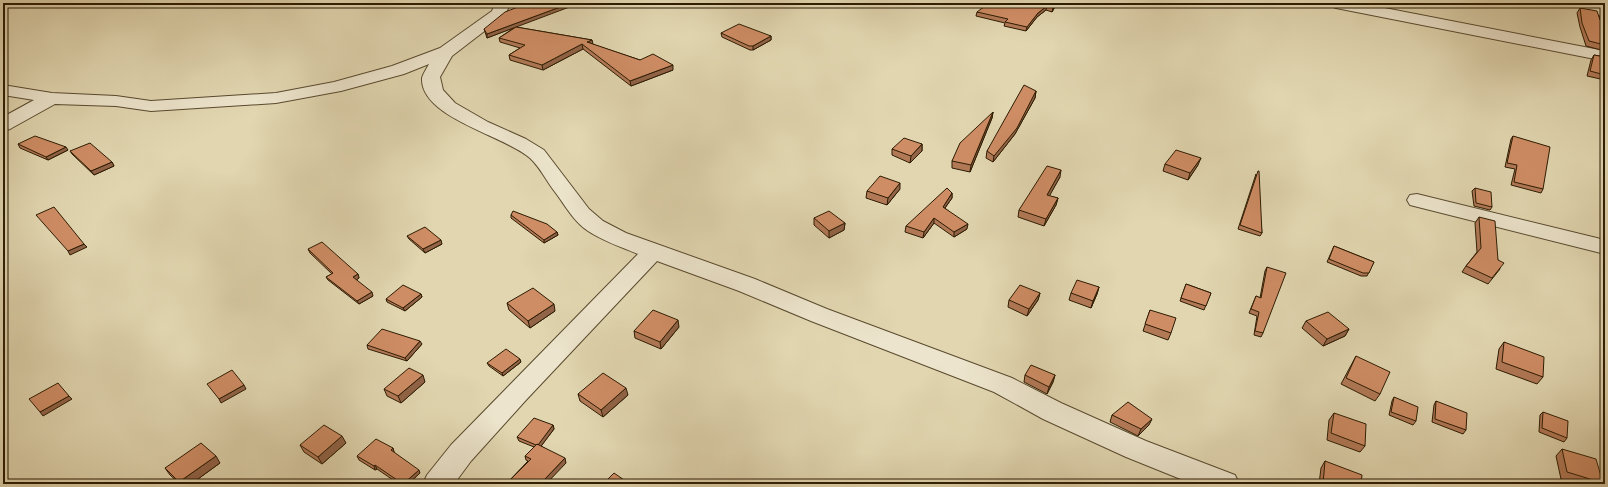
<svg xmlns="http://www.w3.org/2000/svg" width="1608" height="487" font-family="'Libre Caslon Text',serif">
<rect width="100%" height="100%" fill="#e1d6b0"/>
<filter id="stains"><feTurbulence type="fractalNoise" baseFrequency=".005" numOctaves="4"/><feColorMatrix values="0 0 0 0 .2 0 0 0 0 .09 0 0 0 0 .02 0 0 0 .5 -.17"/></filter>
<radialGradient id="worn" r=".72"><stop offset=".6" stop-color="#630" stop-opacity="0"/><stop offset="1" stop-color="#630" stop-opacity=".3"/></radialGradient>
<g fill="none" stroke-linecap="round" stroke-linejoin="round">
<defs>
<path id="minor" d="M495,3H511L504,16L452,56L440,77L443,90L455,103L488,122L526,139L544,150L589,209L603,221L626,233L755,279L827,309L1012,378L1061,403L1146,441L1235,475L1239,484H1193L1126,457L1043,419L994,392L811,321L739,291L657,261L526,400L471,461L454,484H423L427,475L451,445L638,254C621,247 603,241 588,231C574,222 565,205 555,192C547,182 540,167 530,158C506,136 420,118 422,78C423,74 427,68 429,64L404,74L341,91L276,103L151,111L116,106L55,104L10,129L3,131V117L34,100L3,95V85L52,93L116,96L151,101L276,93L334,82L392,66L440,48L492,11Z
M1328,3H1359L1605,51V61L1336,8L1331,6Z
M1594,3H1605V9L1597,6Z
M1417,194L1605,240V254L1410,205L1407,200L1410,195Z"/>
</defs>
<use href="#minor" stroke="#594a2e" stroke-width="2"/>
<use href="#minor" fill="#ece4cc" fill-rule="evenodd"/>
</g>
<path fill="#b27957" stroke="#2c1b02" d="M1057,3L1052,12L1046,10L1037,17L1026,31L1004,26L1005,23L976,16L977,12L1023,4Z
M1482,3H1496L1494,5Z
M1580,8L1599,18L1601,13L1603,9L1605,17V51L1586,46L1580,27L1577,13Z
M515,27L487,38L484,29L516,27L592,40V44L640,60L673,70L631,86L583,49L543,70L510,60L509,55L520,48L500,42L499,38Z
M721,33L771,36V40L753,50H750L722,37Z
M1594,55L1605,57V80L1587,76L1591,60Z
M1036,91L1035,98L1015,134L993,162L986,158L987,151Z
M993,112L992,118L970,172L952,168V161Z
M1513,136L1543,189L1541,193L1511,185L1515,169L1505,167L1511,139Z
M18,144L68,150L48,160L20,148Z
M922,144V151L910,163L892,155V149Z
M70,151L112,162L114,166L94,175L72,154Z
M1165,164L1198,165L1188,180L1163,171Z
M1256,174L1262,233L1260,236L1238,229Z
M1060,177L1049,196L1058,198L1056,205L1044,226L1018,217L1019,210Z
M1475,188L1492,207L1490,210L1474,206L1472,191Z
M900,189L887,205L866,198L867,191Z
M952,193V198L945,208L967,229L954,237L934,223L923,238L905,232L906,226Z
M511,215L557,232L558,235L544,243L511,218Z
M1479,217L1498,260L1500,269L1488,284L1462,272L1466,266L1477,252L1475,223Z
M814,218L845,223L844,230L829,238L814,225Z
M407,236L442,244L425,253L409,239Z
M1334,246L1374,262L1367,276H1361L1327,262Z
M308,249L358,274L359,278L356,280L373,296L359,304L328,280L326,277L332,274L310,253Z
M1267,267L1263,333L1261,337L1254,335L1257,316L1249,313L1256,296L1260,298L1265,271Z
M1186,284L1211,293L1204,310L1180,301Z
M1099,287L1097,294L1091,308L1069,300L1071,293Z
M1040,293L1038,300L1027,316L1008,307L1009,300Z
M421,294L422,297L405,311L387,302L386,299Z
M507,303L555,311L530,328L509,310Z
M1150,310L1171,333L1168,340L1143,331Z
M1306,321L1349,329L1345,336L1323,346L1302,328Z
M679,327L661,349L635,338L634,331Z
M1504,342L1543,377L1537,384L1496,369L1499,349Z
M422,344L407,361L368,349L367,345Z
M1356,356L1380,394L1375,401L1341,384Z
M521,362L503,376L489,366L487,363Z
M1025,375H1055L1053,382L1047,394L1024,382Z
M425,382L401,403L387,396L384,389Z
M578,394L628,395L603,417L580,401Z
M1394,397L1416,421L1413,425L1389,415L1392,401Z
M1436,401L1466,430L1463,434L1432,422L1434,405Z
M1543,412L1567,438L1564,442L1539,432L1540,415Z
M1334,413L1365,446L1360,452L1327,440L1329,420Z
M1112,415L1149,425L1138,436L1110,422Z
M553,425L554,429L541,446L566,463L506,484L528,461L526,460L525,456L534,447L519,441L517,437Z
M346,443L322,464L304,452L300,445Z
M393,448L394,452V453L420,473L408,484H399L377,469L375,470L359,460L357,456Z
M1562,449L1603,483L1601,484H1578L1561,479L1556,456Z
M1325,461L1361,484H1319L1321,468Z
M220,463L191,484H180L170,475L165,468Z"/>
<path fill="#916347" stroke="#2c1b02" d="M571,3H580L487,38V34Z
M1056,3H1057L1052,12L1053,8Z
M1047,6L1046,10L1037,17L1026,31L1027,27L1038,13Z
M771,36V40L753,50V46Z
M592,40L593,44L587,42Z
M582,44L583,49L543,70L542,65Z
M673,65V70L631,86L630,81Z
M1036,91L1035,98L1015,134L993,162L994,156Z
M993,112L992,118L970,172L971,165Z
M922,144V151L910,163L911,156Z
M66,147L68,150L48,160L46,157Z
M1201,158L1198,165L1188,180L1190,173Z
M112,162L114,166L94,175L91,171Z
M1061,170L1060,177L1046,202L1047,195Z
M900,183V189L887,205L888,198Z
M952,193V198L942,212L943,207Z
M1058,198L1056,205L1044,226L1046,219Z
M934,218V223L923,238L924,232Z
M845,223L844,230L829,238V231Z
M968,224L967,229L954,237V232Z
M557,232L558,235L544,243V240Z
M441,240L442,244L425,253L423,249Z
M84,244L87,247L70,255L68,251Z
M358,274L359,278L355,281L353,277Z
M1099,287L1097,294L1091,308L1093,301Z
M372,292L373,296L359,304L357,301Z
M1040,293L1038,300L1027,316L1029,309Z
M421,294L422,297L405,311L403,308Z
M554,304L555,311L530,328L528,321Z
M678,320L679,327L661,349L660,342Z
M1349,329L1345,336L1323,346L1327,339Z
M420,341L422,344L407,361L405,358Z
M520,359L521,362L503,376L502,373Z
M423,375L425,382L401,403L398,396Z
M1055,375L1053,382L1047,394L1049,387Z
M244,385L246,389L221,403L219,399Z
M626,388L628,395L603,417L601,410Z
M69,396L72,399L43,416L40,412Z
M1152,419L1149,425L1138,436L1141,429Z
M553,425L554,429L539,449L537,445Z
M342,436L346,443L322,464L318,457Z
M393,448L394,452L392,454L391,450Z
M216,456L220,463L191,484H181L179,482Z
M565,458L566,463L546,484L544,480Z
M375,465L377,469L375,470L374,466Z
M419,470L420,473L408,484H403Z"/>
<path fill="#cf8d65" stroke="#2c1b02" d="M528,3H571L487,34L484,29L505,12Z
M989,3H1019L1023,4L1024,3H1056L1053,8L1047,6L1038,13L1027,27L1005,22L1008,19L977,12Z
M1580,8L1597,11L1600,20L1603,9L1605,17V45L1589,41L1582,23Z
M739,24L771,36L753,46H749L721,33Z
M516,27L592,40L587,42L640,60L653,54L673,65L630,81L582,44L542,65L509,55L525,45L499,38Z
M1594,55L1605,57V75L1590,71Z
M1024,85L1036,91L1017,128L994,156L987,151Z
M993,112L971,165L952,161L960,143Z
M35,136L66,147L46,157L18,144Z
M1513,136L1550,147L1543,189L1514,182L1517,165L1507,163Z
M904,138L922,144L911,156L892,149Z
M90,143L112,162L91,171L70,151Z
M1176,150L1201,158L1190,173L1165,164Z
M1047,166L1061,170L1047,195L1058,198L1046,219L1019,210Z
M1258,171H1259L1262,233L1240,225Z
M880,176L900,183L888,198L867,191Z
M947,188L952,193L943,207L968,224L954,232L934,218L924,232L906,226Z
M1475,188L1491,192L1492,207L1476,203Z
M54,207L84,244L68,251L36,215Z
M513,211L547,224L557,232L544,240L511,215Z
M829,211L845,223L829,231L814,218Z
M1479,217L1495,221L1498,260L1504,263L1492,278L1466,266L1481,248Z
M425,227L441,240L423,249L407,236Z
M322,242L358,274L353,277L372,292L357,301L326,277L333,273L308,249Z
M1334,246L1374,262L1369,273H1363L1329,259Z
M1267,267L1286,273L1263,333L1255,331L1259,312L1251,309L1256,296L1261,298Z
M1077,280L1099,287L1093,301L1071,293Z
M1186,284L1211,293L1206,306L1181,298Z
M403,285L421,294L403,308L386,299Z
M1020,285L1040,293L1029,309L1009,300Z
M533,288L554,304L528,321L507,303Z
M653,310L678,320L660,342L634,331Z
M1150,310L1176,318L1171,333L1145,324Z
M1328,312L1349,329L1327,339L1306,321Z
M382,329L420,341L405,358L367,345Z
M1504,342L1544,357L1543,377L1502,362Z
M506,349L520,359L502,373L487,363Z
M1356,356L1390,372L1380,394L1346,378Z
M1031,365L1055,375L1049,387L1025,375Z
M409,368L423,375L398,396L384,389Z
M232,370L244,385L219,399L207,384Z
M603,373L626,388L601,410L578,394Z
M58,383L69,396L40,412L29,399Z
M1394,397L1418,407L1416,421L1391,412Z
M1436,401L1467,413L1466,430L1435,419Z
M1128,402L1152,419L1141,429L1112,415Z
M1543,412L1568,421L1567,438L1542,428Z
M1334,413L1366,424L1365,446L1331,433Z
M534,418L553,425L538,445L537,444L536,445L517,437Z
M324,425L342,436L318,457L300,445Z
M376,439L393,448L391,450L419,470L403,484L375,465L374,466L357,456Z
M201,443L216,456L179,482L165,468Z
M537,444L565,458L544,480L549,484H506L531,459L525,456Z
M1562,449L1596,459L1603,483L1567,472Z
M1325,461L1362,475L1361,484H1323Z
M614,473L630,484H603Z"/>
<rect width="1608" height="487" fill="none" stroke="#e1d6b0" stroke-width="16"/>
<rect x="4" y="4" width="1600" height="479" fill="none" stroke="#2c1b02" stroke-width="2"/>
<rect x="8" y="8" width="1592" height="471" fill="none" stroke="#2c1b02"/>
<rect width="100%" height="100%" filter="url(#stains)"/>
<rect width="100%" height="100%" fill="url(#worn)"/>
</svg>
